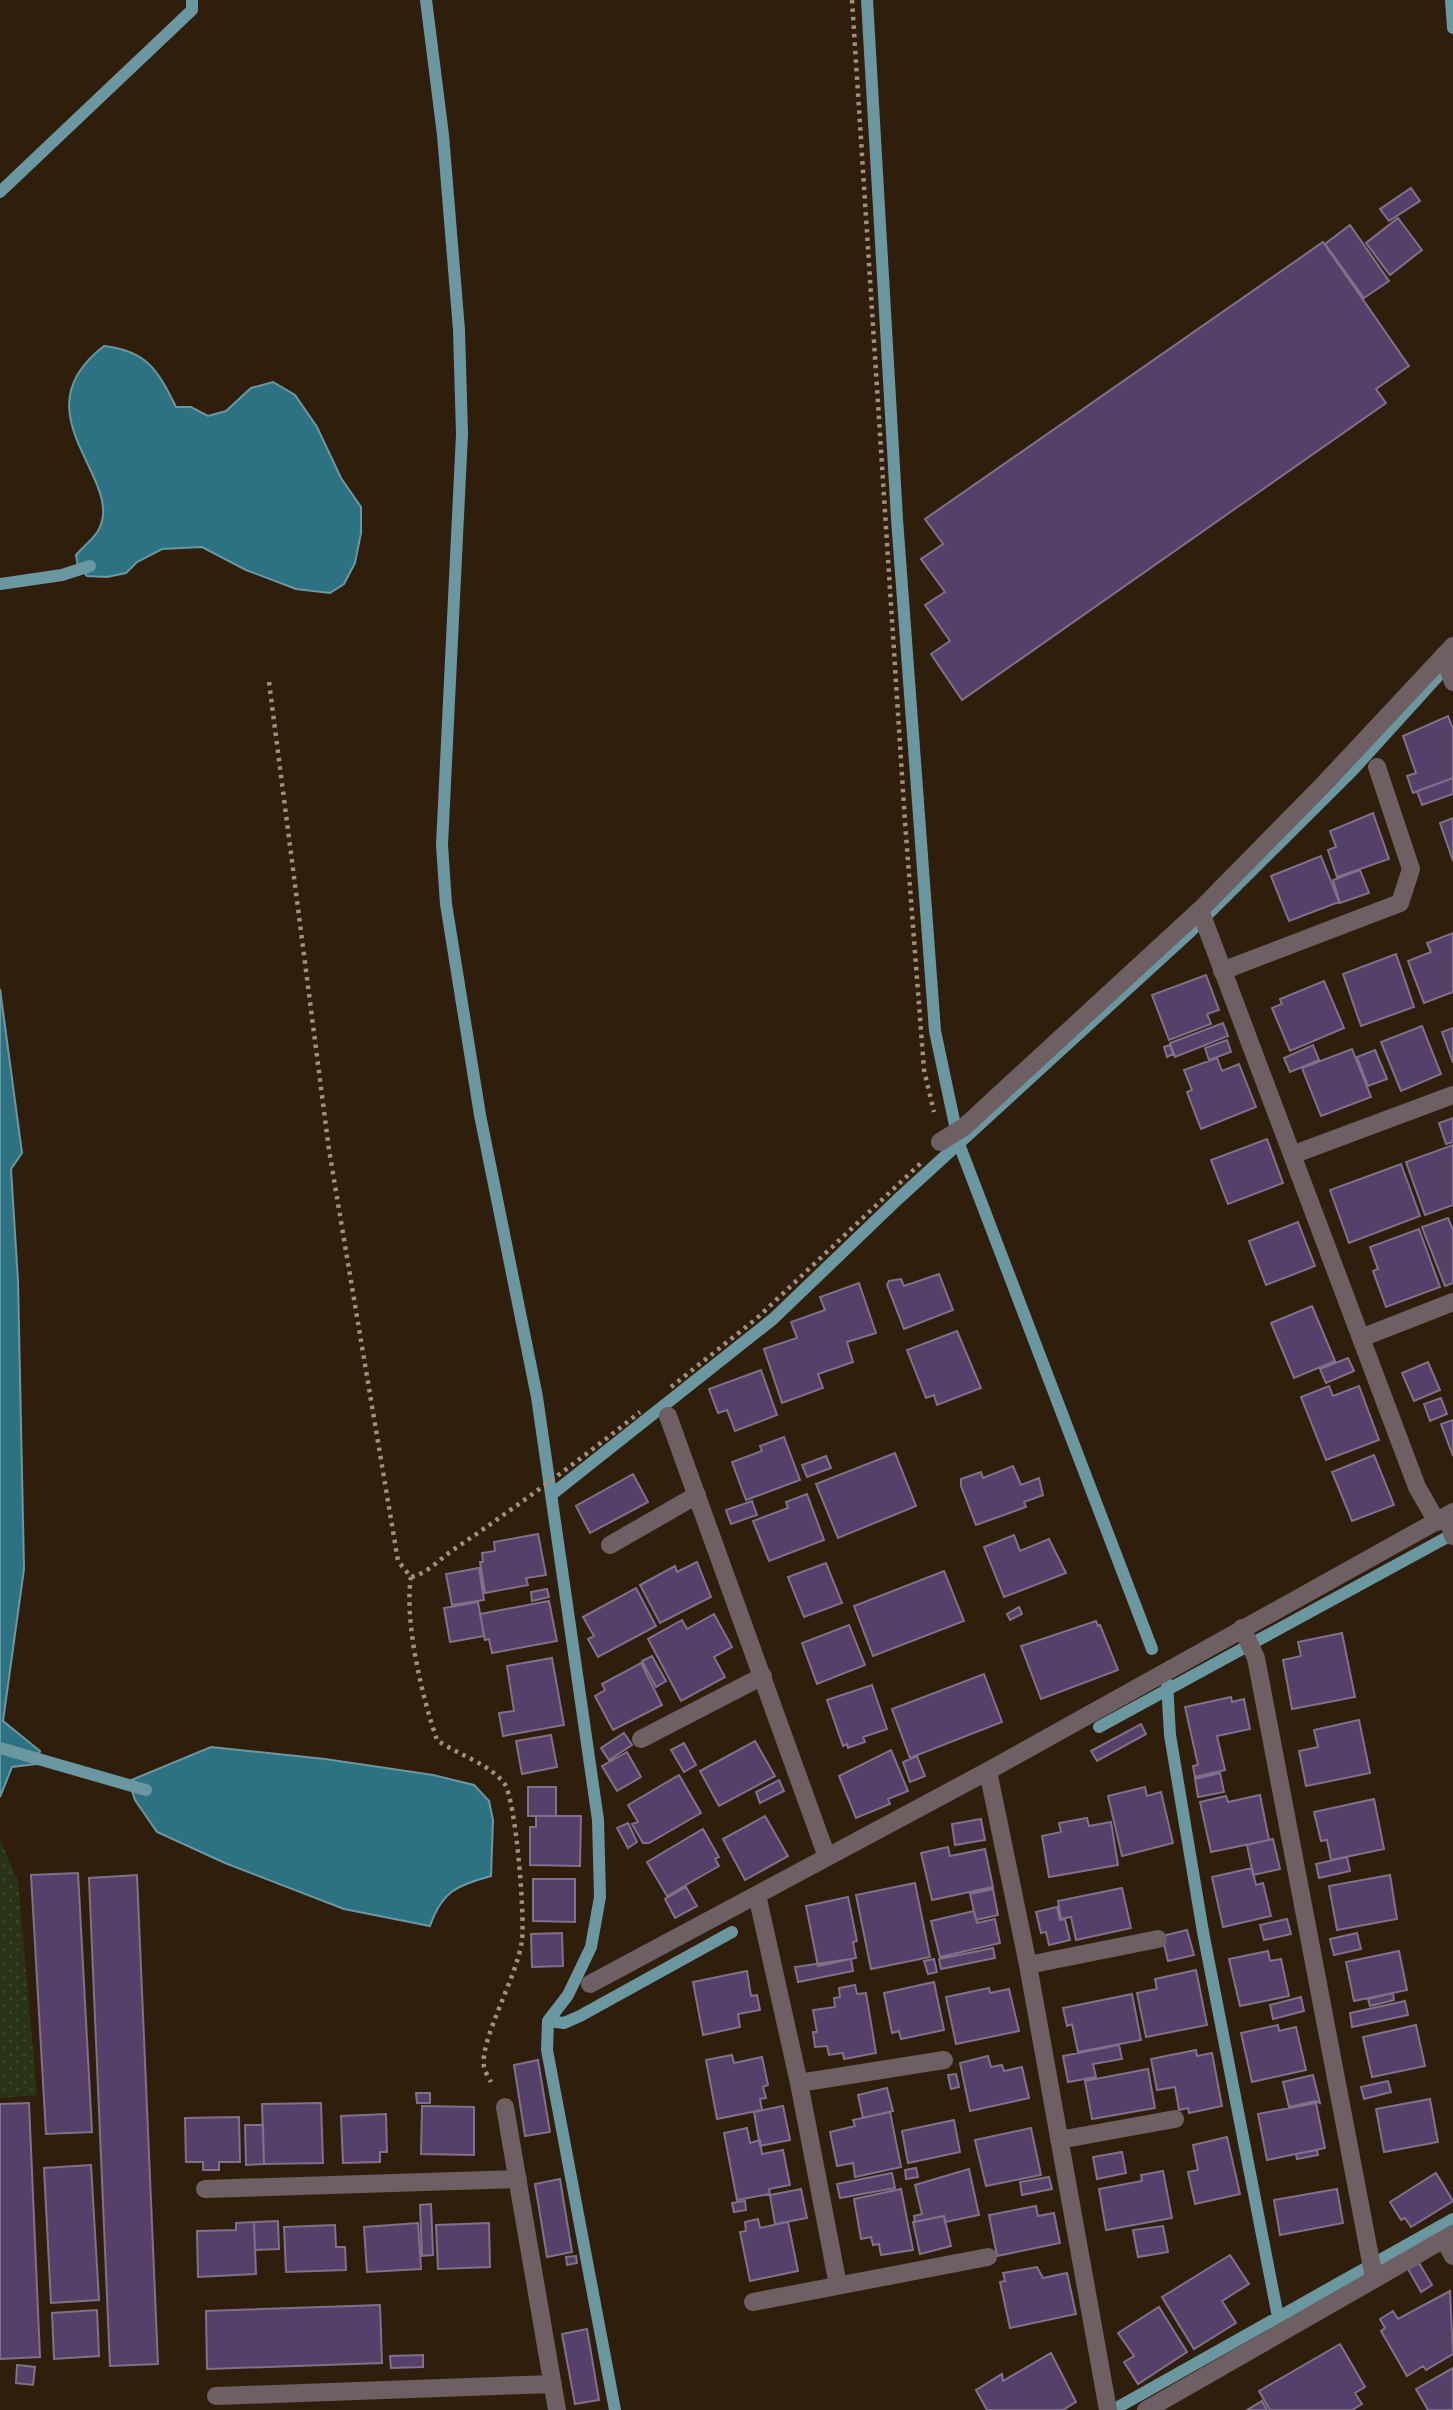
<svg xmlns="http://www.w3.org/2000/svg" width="1453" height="2410" font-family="Helvetica,sans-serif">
<defs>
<pattern id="grass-dots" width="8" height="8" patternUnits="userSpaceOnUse" patternTransform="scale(1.75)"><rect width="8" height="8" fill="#283317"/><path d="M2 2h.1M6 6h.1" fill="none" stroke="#3e472e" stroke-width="1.8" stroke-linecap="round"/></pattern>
</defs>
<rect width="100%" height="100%" fill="#301e0c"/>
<path fill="url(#grass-dots)" d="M0,1839L18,1882L37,2095L0,2098Z"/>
<path fill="#2c7282" stroke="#6b98a0" stroke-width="2" d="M104,346C148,351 158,371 176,407H191L208,416L226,411L251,388L273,382L295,395L317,427L341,478L361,507V533L355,563L344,584L330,593L296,589L246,570L202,547L162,549L137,562L126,573L107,577L87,576L78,566L76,555C83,547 93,539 98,531C128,480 15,414 104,346Z
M0,989L22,1153L11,1169L18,1281L24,1569L3,1721L40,1751L36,1764L12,1767L0,1797Z
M211,1747L325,1759L433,1775L474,1785L489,1801L493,1820L491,1876C458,1885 442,1891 430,1926L344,1909L225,1863L157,1832L135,1800L129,1781Z"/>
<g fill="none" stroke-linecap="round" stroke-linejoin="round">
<path stroke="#6b98a0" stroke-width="12" d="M426,0L443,135L459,330L462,434L442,845L446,904L480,1115L537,1397L598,1820L600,1897L591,1947L568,1995L548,2021L547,2050L615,2410
M867,0L897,519L935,1031L959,1144L1152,1649
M1451,0L1453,28
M0,192L192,10V0
M0,584L62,575L90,566
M551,1495L773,1319L897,1200L1190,932L1352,771L1450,663
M1167,1683L1170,1735L1203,1932L1278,2317
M1099,1727L1453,1534
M0,1748L146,1790
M548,2021L564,2023L580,2016L732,1932
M1113,2410L1453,2219"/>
</g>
<path fill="#563f69" stroke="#7e7189" stroke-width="2" d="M1411,188L1420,201L1389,221L1380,209Z
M1398,218L1422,250L1390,275L1366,243Z
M1350,225L1389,281L1364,298L1325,244Z
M1323,242L1409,366L1376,389L1386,403L962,700L931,654L950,641L925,605L945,592L921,559L943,544L925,519Z
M1448,716L1453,729V778L1413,793L1407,776L1416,773L1403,736Z
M1453,778V794L1422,805L1417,791Z
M1373,813L1389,859L1337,877L1328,850L1336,847L1330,831Z
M1453,818V861L1440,823Z
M1321,856L1339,902L1289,921L1271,876Z
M1360,870L1369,893L1340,903L1333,880Z
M1453,933V992L1424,1003L1408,961L1431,952L1427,943Z
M1396,954L1414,1007L1361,1026L1343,974Z
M1206,975L1219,1010L1207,1014L1211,1024L1169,1040L1152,995Z
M1324,981L1344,1028L1290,1051L1272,1008L1282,1004L1280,999Z
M1223,1023L1228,1036L1175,1057L1170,1043Z
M1422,1026L1441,1074L1401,1091L1381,1042Z
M1453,1028V1063L1442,1032Z
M1227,1040L1231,1052L1209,1060L1205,1048Z
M1170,1045L1173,1054L1167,1057L1164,1047Z
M1313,1045L1319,1060L1290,1072L1284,1058Z
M1352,1049L1371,1097L1321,1116L1302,1068Z
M1375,1050L1387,1079L1368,1086L1357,1057Z
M1217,1058L1222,1071L1239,1064L1256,1107L1201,1129L1187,1092L1192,1090L1184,1070Z
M1453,1118V1142L1446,1144L1439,1123Z
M1267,1139L1283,1183L1228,1204L1211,1160Z
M1453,1145V1205L1425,1215L1406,1162Z
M1401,1164L1420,1216L1349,1243L1330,1190Z
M1448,1218L1453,1230V1283L1445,1286L1422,1227Z
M1298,1222L1315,1266L1266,1285L1249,1241Z
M1419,1229L1440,1287L1386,1307L1373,1271L1378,1269L1370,1247Z
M939,1274L953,1310L904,1329L887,1285L889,1281L901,1279L904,1286Z
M859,1283L876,1333L847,1342L853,1362L818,1374L823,1388L782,1403L764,1349L797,1338L791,1322L825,1310L820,1297Z
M1312,1306L1335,1361L1294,1378L1271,1323Z
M957,1331L981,1388L937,1405L934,1395L926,1398L907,1350Z
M1348,1358L1354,1371L1326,1383L1320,1369Z
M1428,1362L1440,1390L1414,1401L1402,1373Z
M761,1370L777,1415L735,1431L727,1410L718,1413L709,1389Z
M1329,1386L1333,1396L1359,1386L1379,1440L1326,1460L1301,1397Z
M1441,1398L1447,1414L1430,1421L1424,1404Z
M1453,1420V1456L1441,1424Z
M784,1437L800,1480L746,1500L732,1462L762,1451L760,1446Z
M895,1453L916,1506L838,1538L816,1484Z
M1374,1455L1394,1505L1352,1521L1332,1472Z
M826,1456L831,1468L807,1477L802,1465Z
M1013,1466L1021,1485L1039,1478L1043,1495L1024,1502L1026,1507L976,1525L961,1486V1479L981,1472L983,1478Z
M633,1474L648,1502L590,1533L576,1506Z
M807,1494L824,1540L769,1561L753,1521L788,1508L786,1502Z
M752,1501L757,1515L731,1524L726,1510Z
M538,1534L546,1575L526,1578L528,1585L485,1593L480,1562H483L482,1553L495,1551L494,1542Z
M1014,1535L1020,1551L1049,1539L1066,1573L1004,1597L984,1547Z
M697,1562L711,1597L660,1623L640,1585L675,1566L677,1572Z
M826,1563L842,1603L804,1617L788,1577Z
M479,1568L484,1600L452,1605L446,1574Z
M944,1571L964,1621L873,1656L854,1606Z
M636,1588L656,1626L598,1657L588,1639L594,1636L583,1617Z
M547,1589L549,1597L532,1601L531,1592Z
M549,1601L557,1641L492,1653L489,1639L485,1640L480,1614Z
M478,1602L484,1636L450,1642L444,1608Z
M1019,1607L1022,1614L1010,1620L1007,1614Z
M714,1614L732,1647L714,1657L725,1677L681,1701L648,1639L682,1620L687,1629Z
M1096,1621L1098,1626L1100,1625L1118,1670L1041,1699L1021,1646Z
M849,1625L865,1665L817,1684L802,1643Z
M1342,1633L1355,1697L1292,1709L1283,1660L1301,1656L1298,1642Z
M652,1656L666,1681L656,1687L642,1661Z
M552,1658L564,1725L503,1736L499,1713L514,1711L507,1666Z
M641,1663L662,1705L613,1730L595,1696L605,1690L602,1684Z
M984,1674L1002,1722L910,1758L892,1709Z
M872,1685L887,1729L863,1737L865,1742L848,1748L847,1744L843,1746L827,1700Z
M1231,1697L1232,1702L1244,1699L1250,1729L1217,1736L1225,1770L1195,1777L1193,1766L1198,1765L1185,1707Z
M1359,1720L1370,1773L1306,1786L1299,1751L1318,1747L1314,1730Z
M1141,1724L1146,1734L1097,1761L1091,1751Z
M624,1733L632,1745L609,1760L601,1748Z
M551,1735L557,1767L522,1774L516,1741Z
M755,1741L775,1776L719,1806L700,1771Z
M684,1743L696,1765L684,1772L671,1750Z
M891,1750L908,1791L888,1799L890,1804L856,1818L839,1776Z
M627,1752L641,1777L617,1791L602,1766Z
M917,1756L925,1776L910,1782L903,1762Z
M1220,1773L1224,1792L1198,1797L1195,1779Z
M679,1775L701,1813L649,1843H643L632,1824L638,1822L628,1805Z
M779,1780L784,1791L760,1803L756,1792Z
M528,1787H556V1816H528Z
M1145,1787L1147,1796L1161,1792L1173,1843L1122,1856L1108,1796Z
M1260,1795L1269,1840L1211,1852L1200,1802L1226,1796L1228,1802Z
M1374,1799L1384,1849L1331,1860L1327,1840L1321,1841L1314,1812Z
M536,1816H581L580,1866L530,1865V1827H536Z
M765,1816L788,1856L745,1880L723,1839Z
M1087,1818L1089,1826L1111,1822L1118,1865L1049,1877L1042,1836L1061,1832L1059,1823Z
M981,1819L985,1840L955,1845L952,1824Z
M628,1823L637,1842L628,1848L617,1828Z
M703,1829L719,1857L715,1859L719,1866L667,1896L647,1862Z
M1273,1839L1280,1869L1253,1875L1247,1845Z
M948,1847L950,1856L985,1849L993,1887L932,1900L921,1853Z
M1347,1857L1350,1871L1319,1878L1316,1864Z
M1252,1868L1256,1885L1263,1883L1271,1916L1223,1927L1212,1877Z
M78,1873L92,2132L46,2134L31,1875Z
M137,1875L158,2364L110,2366L89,1878Z
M1390,1875L1397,1919L1337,1930L1329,1886Z
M533,1879H575V1922L533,1921Z
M915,1883L930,1957L871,1969L856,1895Z
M686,1887L697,1906L675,1918L665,1899Z
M1122,1888L1131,1928L1076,1940L1071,1917L1061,1919L1058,1901Z
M993,1889L998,1915L976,1920L970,1894Z
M848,1897L857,1941L853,1942L856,1958L818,1966L806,1906Z
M1057,1907L1060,1920L1065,1919L1070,1940L1049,1945L1046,1932L1041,1933L1036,1912Z
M974,1911L977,1923L995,1919L1000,1943L940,1957L931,1921Z
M1287,1919L1291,1934L1264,1940L1260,1925Z
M1187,1930L1194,1955L1168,1961L1162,1936Z
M562,1933L563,1966L532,1967L531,1934Z
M1357,1933L1361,1949L1334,1955L1330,1939Z
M993,1948L995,1958L941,1969L939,1959Z
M1268,1951L1270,1961L1281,1959L1289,1996L1240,2006L1229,1959Z
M1399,1951L1407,1990L1354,2001L1346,1962Z
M851,1959L853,1971L798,1982L795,1967Z
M934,1959L937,1972L928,1974L924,1961Z
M1196,1970L1207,2025L1146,2037L1137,1993L1157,1989L1155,1979Z
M747,1971L751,1996L757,1995L760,2010L738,2014L740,2027L703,2035L693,1982Z
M934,1982L944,2030L901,2039L899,2031L892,2033L884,1993Z
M855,1985L857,1994L866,1993L876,2053L844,2059L843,2053L829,2055L827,2046L815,2047L813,2032H817L813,2010L835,2007L834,1998L840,1997L839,1988Z
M989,1988L990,1993L1009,1989L1019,2031L956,2044L946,1997Z
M1393,1993L1394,2000L1370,2006L1368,1999Z
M1132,1994L1141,2040L1078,2052L1072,2024L1067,2026L1063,2008Z
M1301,1997L1304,2011L1273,2019L1270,2005Z
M1405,2001L1408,2015L1352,2027L1350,2013Z
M1278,2025L1279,2031L1296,2027L1306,2070L1252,2082L1241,2033Z
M1416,2025L1425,2066L1372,2077L1363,2037Z
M1119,2045L1122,2059L1093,2064L1096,2077L1068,2082L1063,2056Z
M1196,2050L1197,2056L1212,2053L1222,2106L1189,2113L1188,2108L1179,2110L1175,2087L1157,2090L1151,2059Z
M732,2055L734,2063L762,2057L768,2085L763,2087L766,2098L760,2099L762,2110L717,2119L706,2060Z
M988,2056L991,2067L1002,2065L1004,2071L1022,2067L1029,2098L970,2111L960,2063Z
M538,2060L550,2132L525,2136L514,2065Z
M1148,2069L1155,2108L1092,2119L1085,2081Z
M956,2074L959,2087L951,2089L948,2075Z
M1313,2075L1320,2103L1315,2101L1289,2107L1283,2082Z
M1388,2081L1391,2092L1364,2099L1361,2087Z
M887,2088L893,2111L863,2118L858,2095Z
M416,2093H430V2103H417Z
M1430,2099L1438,2142L1384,2152L1376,2109Z
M29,2103L40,2357L0,2359V2104Z
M321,2103L323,2163L264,2164L262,2104Z
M1316,2103L1325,2148L1267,2160L1258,2114Z
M422,2106L474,2107V2155L421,2154Z
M783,2106L790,2140L760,2146L754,2112Z
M890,2112L901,2167L855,2177L853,2163L837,2166L830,2132L855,2126L853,2120Z
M386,2114L387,2152H380V2162L343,2163L341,2116Z
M239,2117L240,2162H219V2170H203V2162H186L185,2118Z
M954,2120L960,2152L908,2163L902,2131Z
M245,2125H263L264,2164L246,2165Z
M747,2128L750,2143L760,2140L762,2154L783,2150L790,2185L769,2189L770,2194L737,2200L724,2133Z
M1031,2128L1041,2175L986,2186L975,2140Z
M1227,2137L1240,2194L1195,2204L1188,2172L1198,2170L1193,2145Z
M1317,2150L1318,2155L1297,2159L1296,2154Z
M1122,2152L1126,2173L1097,2179L1093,2157Z
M91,2165L99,2300L51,2303L44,2168Z
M916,2168L918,2177L906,2179L905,2170Z
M969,2169L979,2215L945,2222L944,2216L915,2222L914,2216L922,2214L915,2185Z
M1163,2171L1172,2218L1106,2230L1099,2189L1142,2181L1141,2175Z
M892,2173L895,2188L840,2198L837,2184Z
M1436,2173L1453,2201L1411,2227L1405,2218L1401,2220L1390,2202Z
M1049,2177L1052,2189L1022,2195L1020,2182Z
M560,2179L572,2252L547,2257L535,2184Z
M801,2189L807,2218L775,2224L770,2195Z
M901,2189L913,2250L881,2255L879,2244L873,2245L871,2237L861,2239L854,2199Z
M1337,2189L1343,2223L1280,2235L1274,2200Z
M745,2201L746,2210L734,2212L732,2203Z
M431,2204L433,2255L422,2256L420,2205Z
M1036,2206L1038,2216L1054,2213L1060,2243L997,2256L989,2215Z
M944,2216L951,2246L920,2254L913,2222Z
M758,2219L760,2228L788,2222L798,2271L750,2281L740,2232L746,2231L745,2222Z
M278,2221L279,2249L255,2250L254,2222Z
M254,2222L256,2274L198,2277L197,2231L236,2230V2223Z
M418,2223L421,2269L367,2272L364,2227Z
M489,2223L490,2267L438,2269L436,2225Z
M335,2225L336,2247H345L346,2270L286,2272L284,2227Z
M1163,2226L1168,2252L1138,2257L1133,2230Z
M1230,2255L1249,2284L1222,2301L1236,2323L1194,2349L1162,2297Z
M576,2256L577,2263L567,2265L566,2257Z
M1419,2263L1432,2285L1421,2292L1408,2269Z
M1037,2267L1043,2278L1067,2273L1076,2314L1010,2328L1000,2282L1005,2281L1003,2273Z
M1450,2291L1453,2354L1426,2370L1423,2366L1407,2376L1381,2331L1385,2328L1380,2319L1393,2311L1398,2319Z
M380,2305L382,2363L207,2369L206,2311Z
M1159,2307L1187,2352L1138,2384L1124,2362L1134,2356L1118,2333Z
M97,2310L99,2356L54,2359L52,2313Z
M587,2329L599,2400L575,2404L562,2334Z
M1340,2344L1365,2387L1355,2393L1362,2404L1352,2410H1270L1259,2391Z
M1051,2353L1076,2402L1063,2410H987L976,2390L1002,2374L1003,2381Z
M423,2355V2367L391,2368L390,2356Z
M17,2365L35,2367L33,2385L16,2383Z
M1453,2368V2410H1428L1416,2389Z
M1262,2401L1267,2410H1247Z"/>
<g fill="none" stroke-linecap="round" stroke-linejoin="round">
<path stroke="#9f9082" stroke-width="4.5" stroke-dasharray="3.5 5" stroke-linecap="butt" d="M852,0L905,822L924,1070L934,1112
M269,682L329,1150L398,1561L411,1577C429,1573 440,1558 456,1548C519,1505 580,1460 640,1412
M671,1387L756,1319L922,1162
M411,1577C404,1621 422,1697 437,1740C458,1755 488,1763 504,1783C516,1798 525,1918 522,1940C518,1975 479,2041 484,2067C485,2072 489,2078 491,2082"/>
<path stroke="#6d5f62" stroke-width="18" d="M1444,655L1453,682
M1200,910L1417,1487L1437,1522
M1222,971L1400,903L1411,869L1377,767
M940,1142L964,1127L1200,910L1323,785L1453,646
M1292,1155L1453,1095
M1361,1338L1453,1302
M668,1416L827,1857
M1447,1516L1453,1536
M610,1545L697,1495
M1242,1628L1256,1658L1374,2278
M641,1739L763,1676
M988,1771L1028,1965L1108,2410
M757,1895L799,2083L944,2060
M1028,1965L1158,1939
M590,1984L988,1771L1453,1512
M799,2083L838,2285
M505,2107L557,2410
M1059,2140L1175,2119
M205,2189L518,2179
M1444,2239L1453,2256
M753,2302L988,2257
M216,2396L553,2384
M1146,2410L1453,2234"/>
</g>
</svg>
